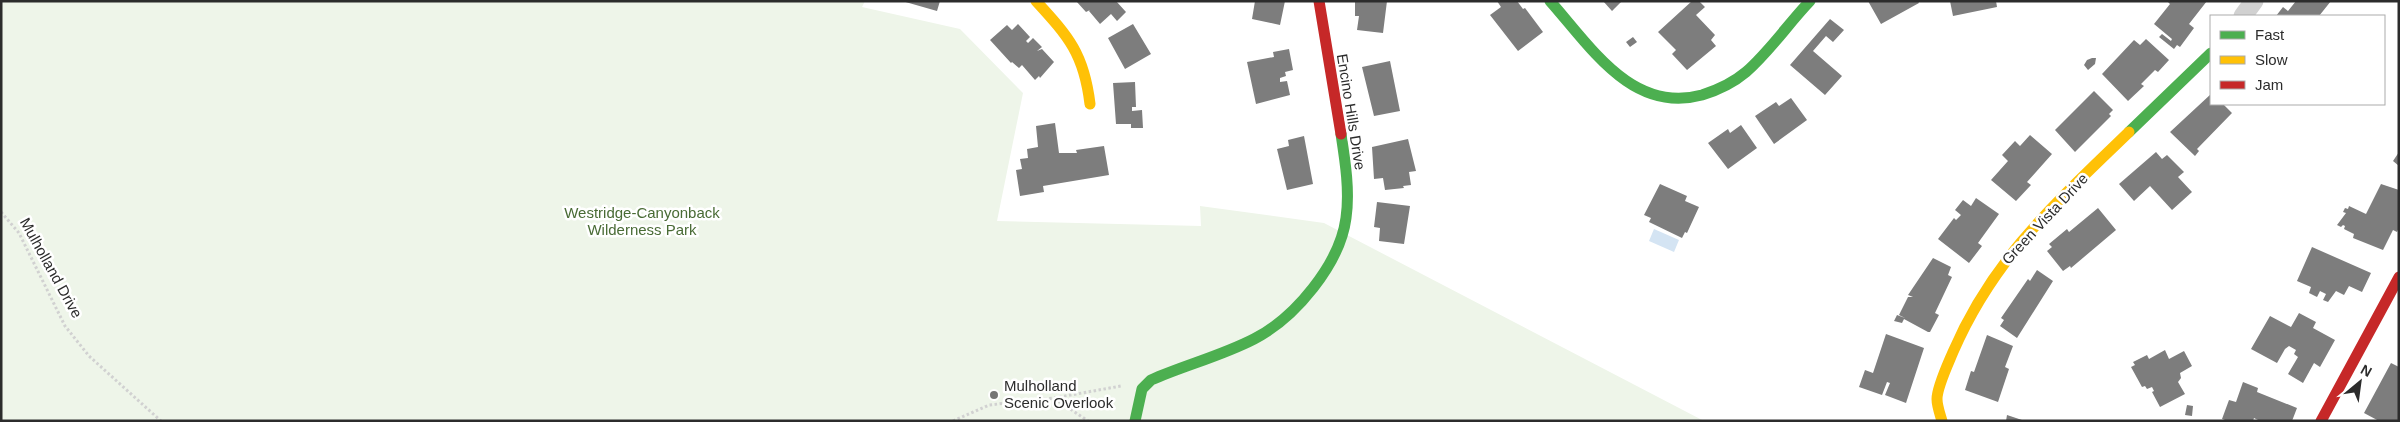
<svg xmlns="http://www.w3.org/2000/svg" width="2400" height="422" font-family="Helvetica,sans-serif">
<rect width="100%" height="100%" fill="#fff"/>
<path fill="#eef5e9" d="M1,1H865L862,7L960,29L1023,93L997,221L1201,226L1200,206L1324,223L1704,421H1Z"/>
<path fill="#d4e4f3" d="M1654,229L1679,240L1674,252L1649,241Z"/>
<path fill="#7d7d7d" d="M902,1H940L937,11Z
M1076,1H1116L1126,12L1117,21L1111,14L1100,24L1089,11L1090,10L1086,12Z
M1255,1H1285L1280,25L1252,19Z
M1355,1H1387L1383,33L1357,30L1359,16H1355Z
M1497,1H1517L1523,9L1525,8L1543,32L1518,51L1490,15L1501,7Z
M1603,1H1622L1612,11Z
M1692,1H1699L1705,7L1696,15L1715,35L1711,40L1716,46L1687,70L1672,54L1676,50L1658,32Z
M1868,1H1918L1919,3L1881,24Z
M1950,1H1996L1997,7L1953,16Z
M2167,1H2207L2189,24L2194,28L2180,47L2177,45L2174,49L2159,37L2162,34L2171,41L2172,39L2154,24L2170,4Z
M2296,1H2331L2319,16H2276L2283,7L2288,11Z
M1830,19L1844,30L1833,42L1826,36L1813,51L1842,76L1825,95L1790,65Z
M1018,24L1030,37L1026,41L1028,43L1033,38L1042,47L1037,51L1042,49L1054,62L1040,78L1039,76L1035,80L1022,65L1019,68L1012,62L1011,63L990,40L1007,25L1012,30Z
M1133,24L1151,54L1125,69L1108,38Z
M1633,37L1637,42L1630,47L1626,42Z
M2146,39L2169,60L2158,72L2155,70L2141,84L2144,86L2128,101L2102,74L2134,40L2140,45Z
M1289,49L1293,70L1285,72L1286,76L1280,78V82L1287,81L1290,95L1256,104L1247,62L1274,57L1273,52Z
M2092,58H2096L2095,64L2088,70L2084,65L2087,60Z
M1390,61L1400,111L1374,116L1362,67Z
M1135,82L1136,107H1132V111L1142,110L1143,128H1131V124H1116L1113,83Z
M2094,91L2113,110L2109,114L2111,116L2075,152L2055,130Z
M2211,94V104H2223L2232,113L2197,149L2199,151L2195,156L2170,132Z
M1791,98L1807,120L1774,144L1755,116L1776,102L1779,106Z
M1055,123L1059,153H1077L1076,150L1104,146L1109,175L1043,186L1044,192L1020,196L1016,170L1022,169L1020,159L1028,158L1027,149L1038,147L1036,126Z
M1741,125L1757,148L1728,169L1708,143L1728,129L1730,133Z
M2030,135L2052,154L2027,182L2031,185L2016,201L1991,180L2008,161L2002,155L2015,141L2020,146Z
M1304,136L1313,184L1287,190L1277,149L1289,146L1288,140Z
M1408,139L1416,171L1409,172L1411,185L1403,186L1404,188L1385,190L1383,178L1374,179L1372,147Z
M2156,152L2162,159L2167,155L2184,172L2178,177L2192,192L2172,210L2150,186L2134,201L2119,184Z
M2399,152V166L2393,161Z
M1660,184L1687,196L1685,201L1699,207L1687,233L1685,232L1682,238L1649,222L1651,218L1644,215Z
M2381,184L2399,190V228L2397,232L2393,230L2383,250L2353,238L2354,234L2344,229L2345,226L2343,225L2341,227L2337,225L2346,213L2343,212L2345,208L2348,209L2349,206L2366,214Z
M1976,198L1999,214L1978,243L1982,246L1969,263L1938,239L1954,218L1956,220L1961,215L1955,210L1963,200L1971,206Z
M1377,202L1410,206L1404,244L1379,241L1380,228L1374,227Z
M2098,208L2116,230L2071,268L2070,266L2063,271L2047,251L2052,247L2049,244L2067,229L2069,232Z
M2312,247L2371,273L2362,292L2349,286L2344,295L2336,291L2328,302L2323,300L2326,294L2320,291L2317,297L2309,293L2311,287L2297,281Z
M1933,258L1951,267L1948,275L1952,277L1935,313L1939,315L1930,332H1928L1904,319L1902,323L1894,321L1897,315L1905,318L1899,315L1908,297H1913L1908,295Z
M2037,270L2053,281L2017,338L2000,326L2004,320L2001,318L2028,279L2030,281Z
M2299,313L2316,322L2313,328L2335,340L2320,367L2314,363L2303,383L2288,374L2298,357L2294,354L2296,350L2289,346L2285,349L2277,363L2251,349L2270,316L2291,327Z
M1886,334L1924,348L1906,403L1885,395L1890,383L1887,382L1882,395L1859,387L1865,370L1873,373Z
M1987,335L2013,346L2005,367L2009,369L1998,402L1965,390L1971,371L1974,372Z
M2165,350L2169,359L2184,351L2192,366L2180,373L2181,378L2178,382L2185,394L2160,407L2152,392L2154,391L2152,387L2147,389L2145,386L2142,387L2131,367L2135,365L2133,362L2147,355L2149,359Z
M2391,363L2399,367V421H2379L2364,413Z
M2243,382L2258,388L2257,392L2297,408L2292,421H2260L2254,418L2253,421H2228L2222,419L2229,400L2236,402Z
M2187,405L2193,406L2192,416L2185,415Z
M2007,415L2022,420V421H2006Z"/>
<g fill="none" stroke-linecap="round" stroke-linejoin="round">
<path stroke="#d1d1d1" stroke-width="3" stroke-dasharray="2.5 2.5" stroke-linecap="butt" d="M1,212L19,233L65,326L89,356L161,421
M1054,398L1088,421
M953,421L989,405L1054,398L1121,386"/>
<path stroke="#d1d1d1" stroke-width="19" d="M2243,16L2254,1"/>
<path stroke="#4caf50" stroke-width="11" d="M1550,1C1591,47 1632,114 1702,95C1718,90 1733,83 1746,72C1770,51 1788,24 1810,1
M2129,132L2211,53
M1135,421L1142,389L1151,380C1185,365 1221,356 1254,339C1295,318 1340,264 1346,218C1350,191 1345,160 1341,134"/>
<path stroke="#ffc107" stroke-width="11" d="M1036,1C1069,37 1084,54 1090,104
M1942,421C1940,414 1937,406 1937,399C1937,387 1948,364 1953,352C1994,257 2057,202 2129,132"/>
<path stroke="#c62828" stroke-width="11" d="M1319,1L1341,134
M2321,421L2399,277"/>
</g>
<circle fill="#767676" stroke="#fff" stroke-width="2" cx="994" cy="395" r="5"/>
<g text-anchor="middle" stroke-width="5" stroke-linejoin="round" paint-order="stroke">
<g font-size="15" fill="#2c2c2c" stroke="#fff">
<text transform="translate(1351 112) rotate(81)" y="5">Encino Hills Drive</text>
<text transform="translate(2045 219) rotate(-47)" y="5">Green Vista Drive</text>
<text transform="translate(51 268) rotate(61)" y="5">Mulholland Drive</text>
</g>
<g font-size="15" fill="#496b35" stroke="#fff">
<text x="642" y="218">Westridge-Canyonback<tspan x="642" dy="17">Wilderness Park</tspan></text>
</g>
<g font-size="15" fill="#2c2c2c" stroke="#fff" text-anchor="start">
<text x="1004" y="391">Mulholland<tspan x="1004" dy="17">Scenic Overlook</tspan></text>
</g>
</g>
<rect width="2400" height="422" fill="none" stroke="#2c2c2c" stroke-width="5"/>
<rect x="2210" y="15" width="175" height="90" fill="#ffffff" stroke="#ababab"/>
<rect x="2220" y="31" width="25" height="8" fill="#4caf50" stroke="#ababab"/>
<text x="2255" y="40" font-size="15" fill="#2c2c2c">Fast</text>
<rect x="2220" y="56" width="25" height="8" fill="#ffc107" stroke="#ababab"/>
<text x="2255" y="65" font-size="15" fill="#2c2c2c">Slow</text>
<rect x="2220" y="81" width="25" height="8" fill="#c62828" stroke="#ababab"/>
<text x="2255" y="90" font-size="15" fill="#2c2c2c">Jam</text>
<g transform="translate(2360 382) rotate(29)" stroke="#ffffff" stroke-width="4" paint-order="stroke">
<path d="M0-4L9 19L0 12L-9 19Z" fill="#2c2c2c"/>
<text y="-8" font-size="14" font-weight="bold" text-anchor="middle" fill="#2c2c2c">N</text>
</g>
</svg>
